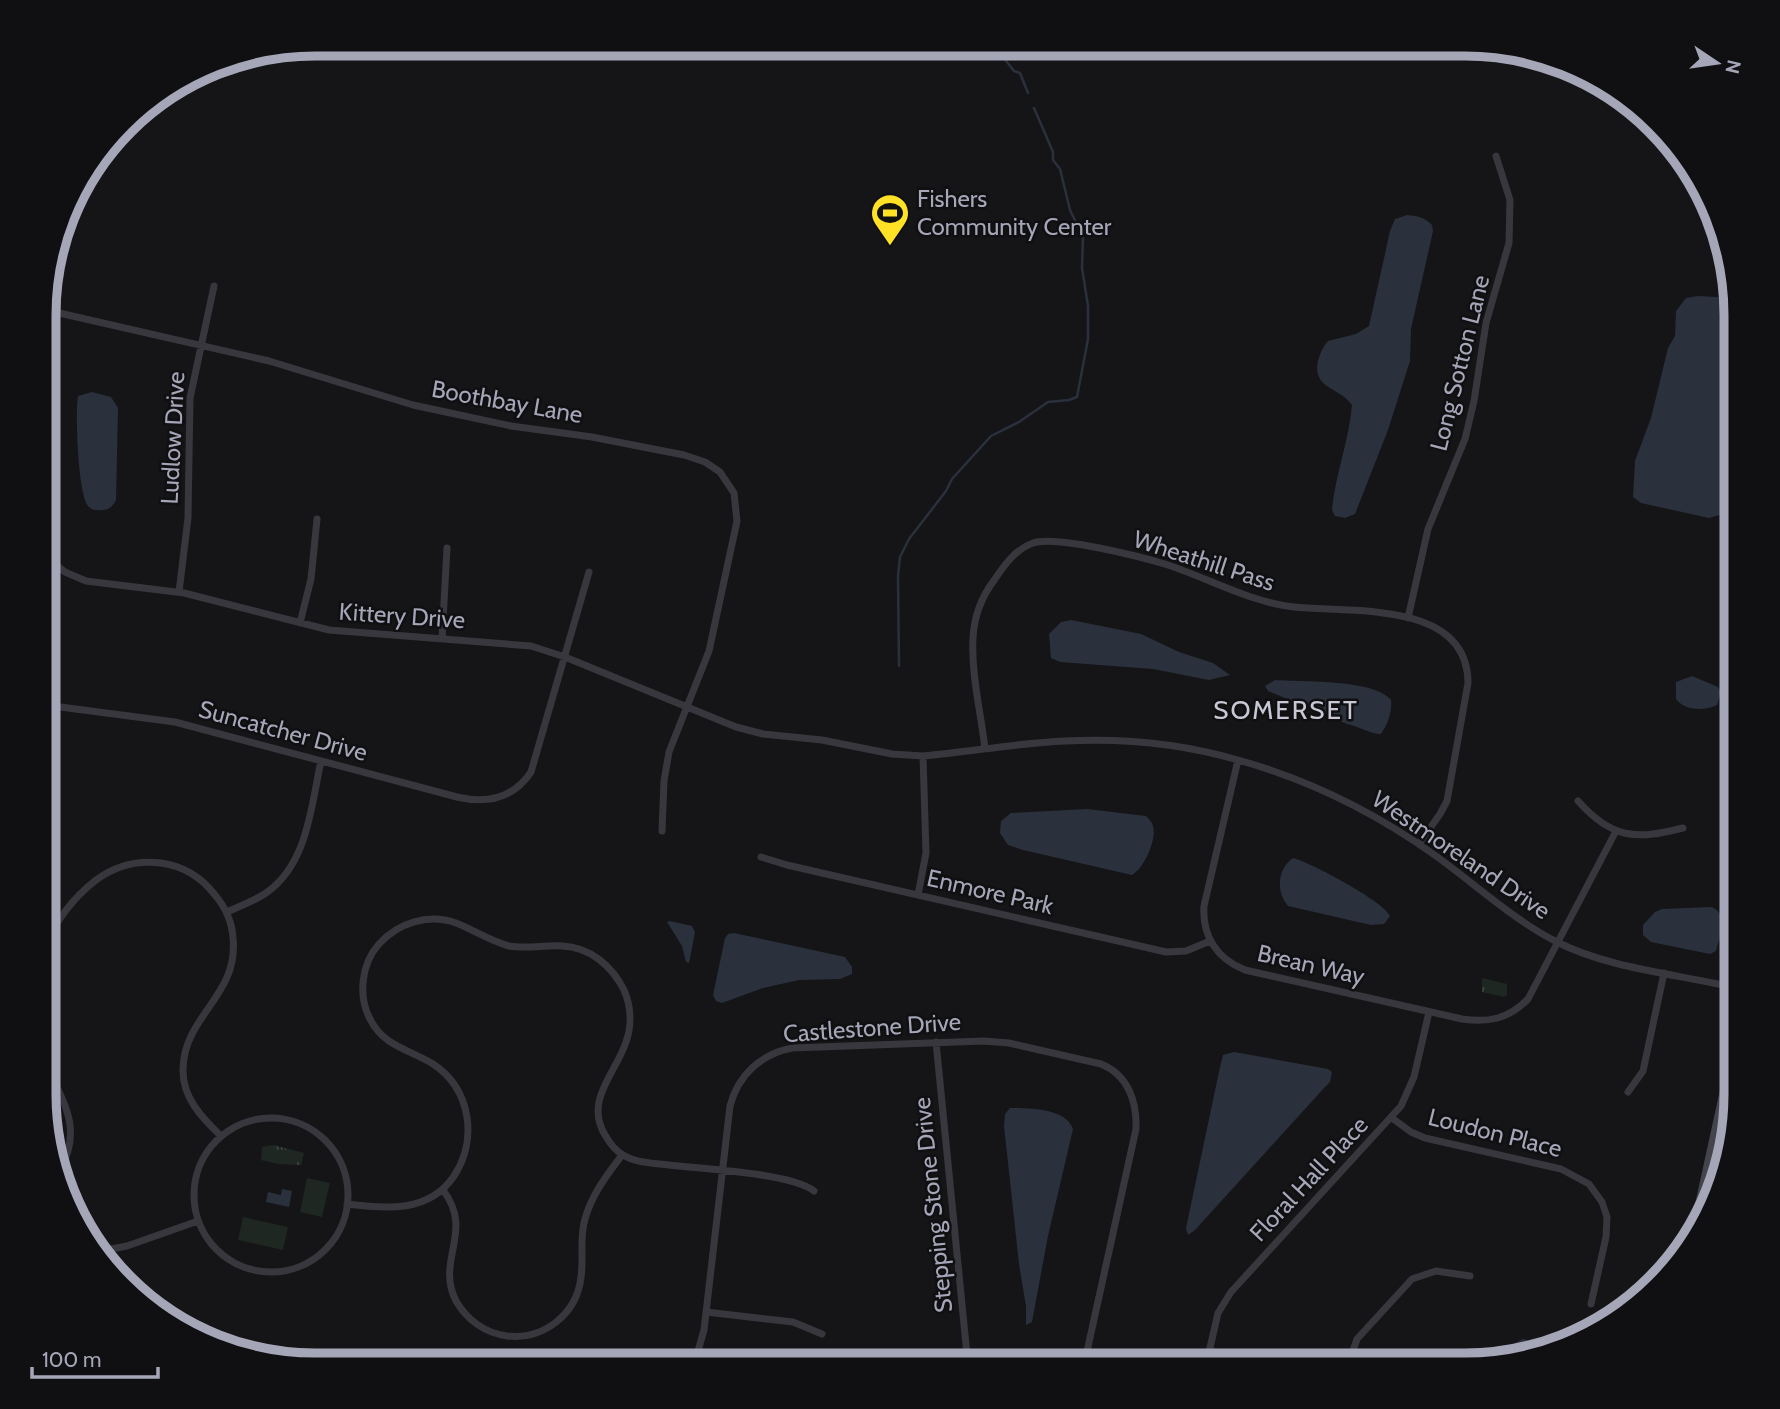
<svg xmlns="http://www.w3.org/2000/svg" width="1780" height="1409" font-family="Cabin,sans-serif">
<defs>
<pattern id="grass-tufts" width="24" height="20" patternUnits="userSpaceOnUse" patternTransform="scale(1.75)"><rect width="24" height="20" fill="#1e2721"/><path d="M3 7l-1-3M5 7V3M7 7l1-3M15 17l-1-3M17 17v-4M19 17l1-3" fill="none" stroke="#3c443f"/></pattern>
</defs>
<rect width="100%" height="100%" fill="#151517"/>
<path fill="url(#grass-tufts)" d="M1482,978L1507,984V995L1504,997L1482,992Z
M273,1145L304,1153L301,1165L278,1164L261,1160L262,1147Z"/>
<path fill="#1e2721" d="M307,1178L330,1183L322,1217L300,1212Z
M243,1217L288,1227L283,1250L238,1240Z"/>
<path fill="#2a303c" d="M1407,215C1418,216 1424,217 1432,225L1433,231L1411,329L1410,361L1388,430L1355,514L1345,518L1335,516L1332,510C1335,475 1349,441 1352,405C1340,387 1312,389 1318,361C1320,353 1323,347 1328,341L1356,334L1369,326L1390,231L1395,219Z
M1698,296L1733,298L1736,315V510L1709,518L1641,503L1633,497L1635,461L1651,418L1668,348L1675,336L1676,311L1686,298Z
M92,392L111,397L118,408L116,500C112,508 107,511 98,510C94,510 92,510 88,506C78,494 75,413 78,396Z
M1071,620L1141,634L1179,652L1213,663L1230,675L1209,680L1153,669L1060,662L1051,658L1049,634L1061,622Z
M1692,676L1718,687L1721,692L1717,705C1704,711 1685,711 1676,699V682Z
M1275,680C1302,682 1374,679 1391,700C1392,713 1388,723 1381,734C1370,734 1358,726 1347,724L1268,691L1265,686Z
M1087,809L1146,816C1149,819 1152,822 1153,826C1157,840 1144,868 1132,875L1023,850L1008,845L1000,833L1001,821L1011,813Z
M1293,858C1310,862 1385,902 1390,916L1384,924L1371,925L1288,906C1276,892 1277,869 1293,858Z
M1711,907C1730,914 1720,935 1716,951L1710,954L1651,942L1643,935V925L1655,912L1662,909Z
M670,921L692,926L695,932L689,963L686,962L682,946L667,922Z
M734,933L845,957L852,967V974L840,979L800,980L781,984L763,988L722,1003L716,1001L713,995L725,938L728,934Z
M1234,1052L1328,1069L1332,1072L1330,1082L1325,1087L1195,1230L1188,1235L1186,1228L1220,1067L1223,1055Z
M1010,1108C1029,1108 1066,1108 1073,1129L1048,1236L1032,1322L1026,1325V1306L1019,1264L1004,1126L1005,1114Z
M282,1189L292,1191L289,1207L266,1202L268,1192L281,1195Z
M1523,1339L1527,1340L1540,1350L1499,1358L1506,1348Z"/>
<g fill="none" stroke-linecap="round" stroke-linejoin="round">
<path stroke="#2a303c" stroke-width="2.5" d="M993,44L1014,71L1020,73L1028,93
M899,666L898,576L900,557L909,539L946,491L952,479L991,436L1019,422L1048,402L1069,400L1077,397L1088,339V306L1082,268L1083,237L1070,210L1060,169L1053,160V152L1034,108"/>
<path stroke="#38373e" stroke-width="7" d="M46,310L269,361L413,405L511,426L592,437L684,455L705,462L720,472L734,493L737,521L709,651L669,752L664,781L662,831
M46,557L65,572L86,581L184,593L329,630L531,646L565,657L736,727L763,734L822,740L892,754L923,756C970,752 1017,743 1065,741C1122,738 1183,744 1238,760C1310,780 1376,813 1436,856C1475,884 1515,921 1557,942C1610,969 1678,974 1736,988
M179,592L188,518L190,398L214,286
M1408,618L1428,529L1465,439L1474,401L1486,323L1509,243L1510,200L1496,156
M300,623L311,579L317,519
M442,639L447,548
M45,705L175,722L457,797C487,804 513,799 531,772L589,572
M985,749C981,713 971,674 973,638C974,616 982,596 995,579C1005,564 1016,549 1033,543C1056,535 1142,557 1168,565C1210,579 1250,602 1294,607C1351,613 1468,600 1468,683L1447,801L1440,814L1419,844
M1238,760L1204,906C1202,936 1217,959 1245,970L1462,1019C1488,1023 1509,1019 1528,999L1616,831
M1578,801C1612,839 1635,840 1683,828
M761,857L787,865L1166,952L1186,951L1210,941
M918,895L926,853L923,756
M227,912C240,906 254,901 266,893C308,864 311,806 321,761
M45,947C56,920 73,898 96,880C115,866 138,860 161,863C183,866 202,878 215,895C226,908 232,922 233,938C239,996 184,1015 183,1069C182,1097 202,1118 221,1136
M936,1042L968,1365
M44,1061C62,1100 84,1127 60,1170
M1628,1092L1643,1071L1664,973
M194 1195a77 77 0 1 1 154 0a77 77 0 1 1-154 0Z
M1392,1118L1411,1132L1425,1138L1561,1169L1589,1184L1602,1202L1607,1217L1606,1237L1591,1304
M443,1190C475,1232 435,1260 456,1301C467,1320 485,1333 507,1336C544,1340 577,1314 581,1277C584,1257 579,1239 585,1219C592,1194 607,1175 622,1155
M347,1204C386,1209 429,1213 454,1176C478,1140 471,1089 433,1064C409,1049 384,1047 370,1019C358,996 361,964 379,944C398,923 428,913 456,923C474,930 490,941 509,946C527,949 544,945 562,946C590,947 612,966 624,990C631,1006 632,1025 626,1042C616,1073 584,1100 605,1135C609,1142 616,1151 623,1155C636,1163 654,1163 669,1165C702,1169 791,1173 814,1191
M100,1251L127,1246L198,1221
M706,1312L793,1322L822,1334
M1209,1351L1276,1365
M694,1365L704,1330L730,1106C738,1075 761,1054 792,1048L984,1041L1009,1043L1101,1064C1128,1075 1137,1101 1136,1129L1084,1365
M1206,1365L1218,1313L1231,1292L1401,1106L1414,1077L1429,1012
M1348,1365L1357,1339L1412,1279L1436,1271L1470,1276"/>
<path stroke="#43444c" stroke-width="10" d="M1481,44L1495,47
M1694,1232L1736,1040"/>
</g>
<defs>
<symbol id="stadium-pin" viewBox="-11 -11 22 30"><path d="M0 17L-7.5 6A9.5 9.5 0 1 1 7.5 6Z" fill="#ffe125" stroke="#101012"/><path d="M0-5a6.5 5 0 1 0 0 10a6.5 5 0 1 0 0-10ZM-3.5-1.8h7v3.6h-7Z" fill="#111"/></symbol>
</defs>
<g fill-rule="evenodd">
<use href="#stadium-pin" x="868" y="191" width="44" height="60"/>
</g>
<g text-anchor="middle" stroke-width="5" stroke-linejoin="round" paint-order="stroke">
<g font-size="24" fill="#a5a7b8" stroke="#101012" text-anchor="start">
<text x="917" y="207">Fishers<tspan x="917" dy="28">Community Center</tspan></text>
</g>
<g font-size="24" fill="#a5a7b8" stroke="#101012">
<text transform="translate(1460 363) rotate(-76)" y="8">Long Sotton Lane</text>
<text transform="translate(507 402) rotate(10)" y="8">Boothbay Lane</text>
<text transform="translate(173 438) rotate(-87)" y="8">Ludlow Drive</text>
<text transform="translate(1204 561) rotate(18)" y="8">Wheathill Pass</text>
<text transform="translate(402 616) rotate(4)" y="8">Kittery Drive</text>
<text transform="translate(283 731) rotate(15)" y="8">Suncatcher Drive</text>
<text transform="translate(1461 855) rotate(34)" y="8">Westmoreland Drive</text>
<text transform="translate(990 892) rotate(13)" y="8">Enmore Park</text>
<text transform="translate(1311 965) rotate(13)" y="8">Brean Way</text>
<text transform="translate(872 1028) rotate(-4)" y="8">Castlestone Drive</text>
<text transform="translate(1495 1133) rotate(14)" y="8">Loudon Place</text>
<text transform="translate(1309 1179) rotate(-47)" y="8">Floral Hall Place</text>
<text transform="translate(933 1205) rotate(-96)" y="8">Stepping Stone Drive</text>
</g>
<g font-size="26" letter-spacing="2" fill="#c7c8d4" stroke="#101012">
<text x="1286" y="719">SOMERSET</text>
</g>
</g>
<path d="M0 0H1780V1409H0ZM315 56H1465A259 259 0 0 1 1724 315V1094A259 259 0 0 1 1465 1353H315A259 259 0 0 1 56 1094V315A259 259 0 0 1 315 56Z" fill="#101012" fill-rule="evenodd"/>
<path fill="none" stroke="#a5a7b8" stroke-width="9" d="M315 56H1465A259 259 0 0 1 1724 315V1094A259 259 0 0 1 1465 1353H315A259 259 0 0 1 56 1094V315A259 259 0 0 1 315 56Z"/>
<g transform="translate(1717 63) rotate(103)" stroke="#101012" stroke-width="5" paint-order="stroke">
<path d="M0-5L12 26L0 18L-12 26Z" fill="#a5a7b8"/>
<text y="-10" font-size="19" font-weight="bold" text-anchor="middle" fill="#a5a7b8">N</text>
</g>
<path d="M32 1367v10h126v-10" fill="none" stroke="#a5a7b8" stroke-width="3.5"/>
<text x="42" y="1367" font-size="21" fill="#a5a7b8" stroke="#101012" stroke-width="5" paint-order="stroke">100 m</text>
</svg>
